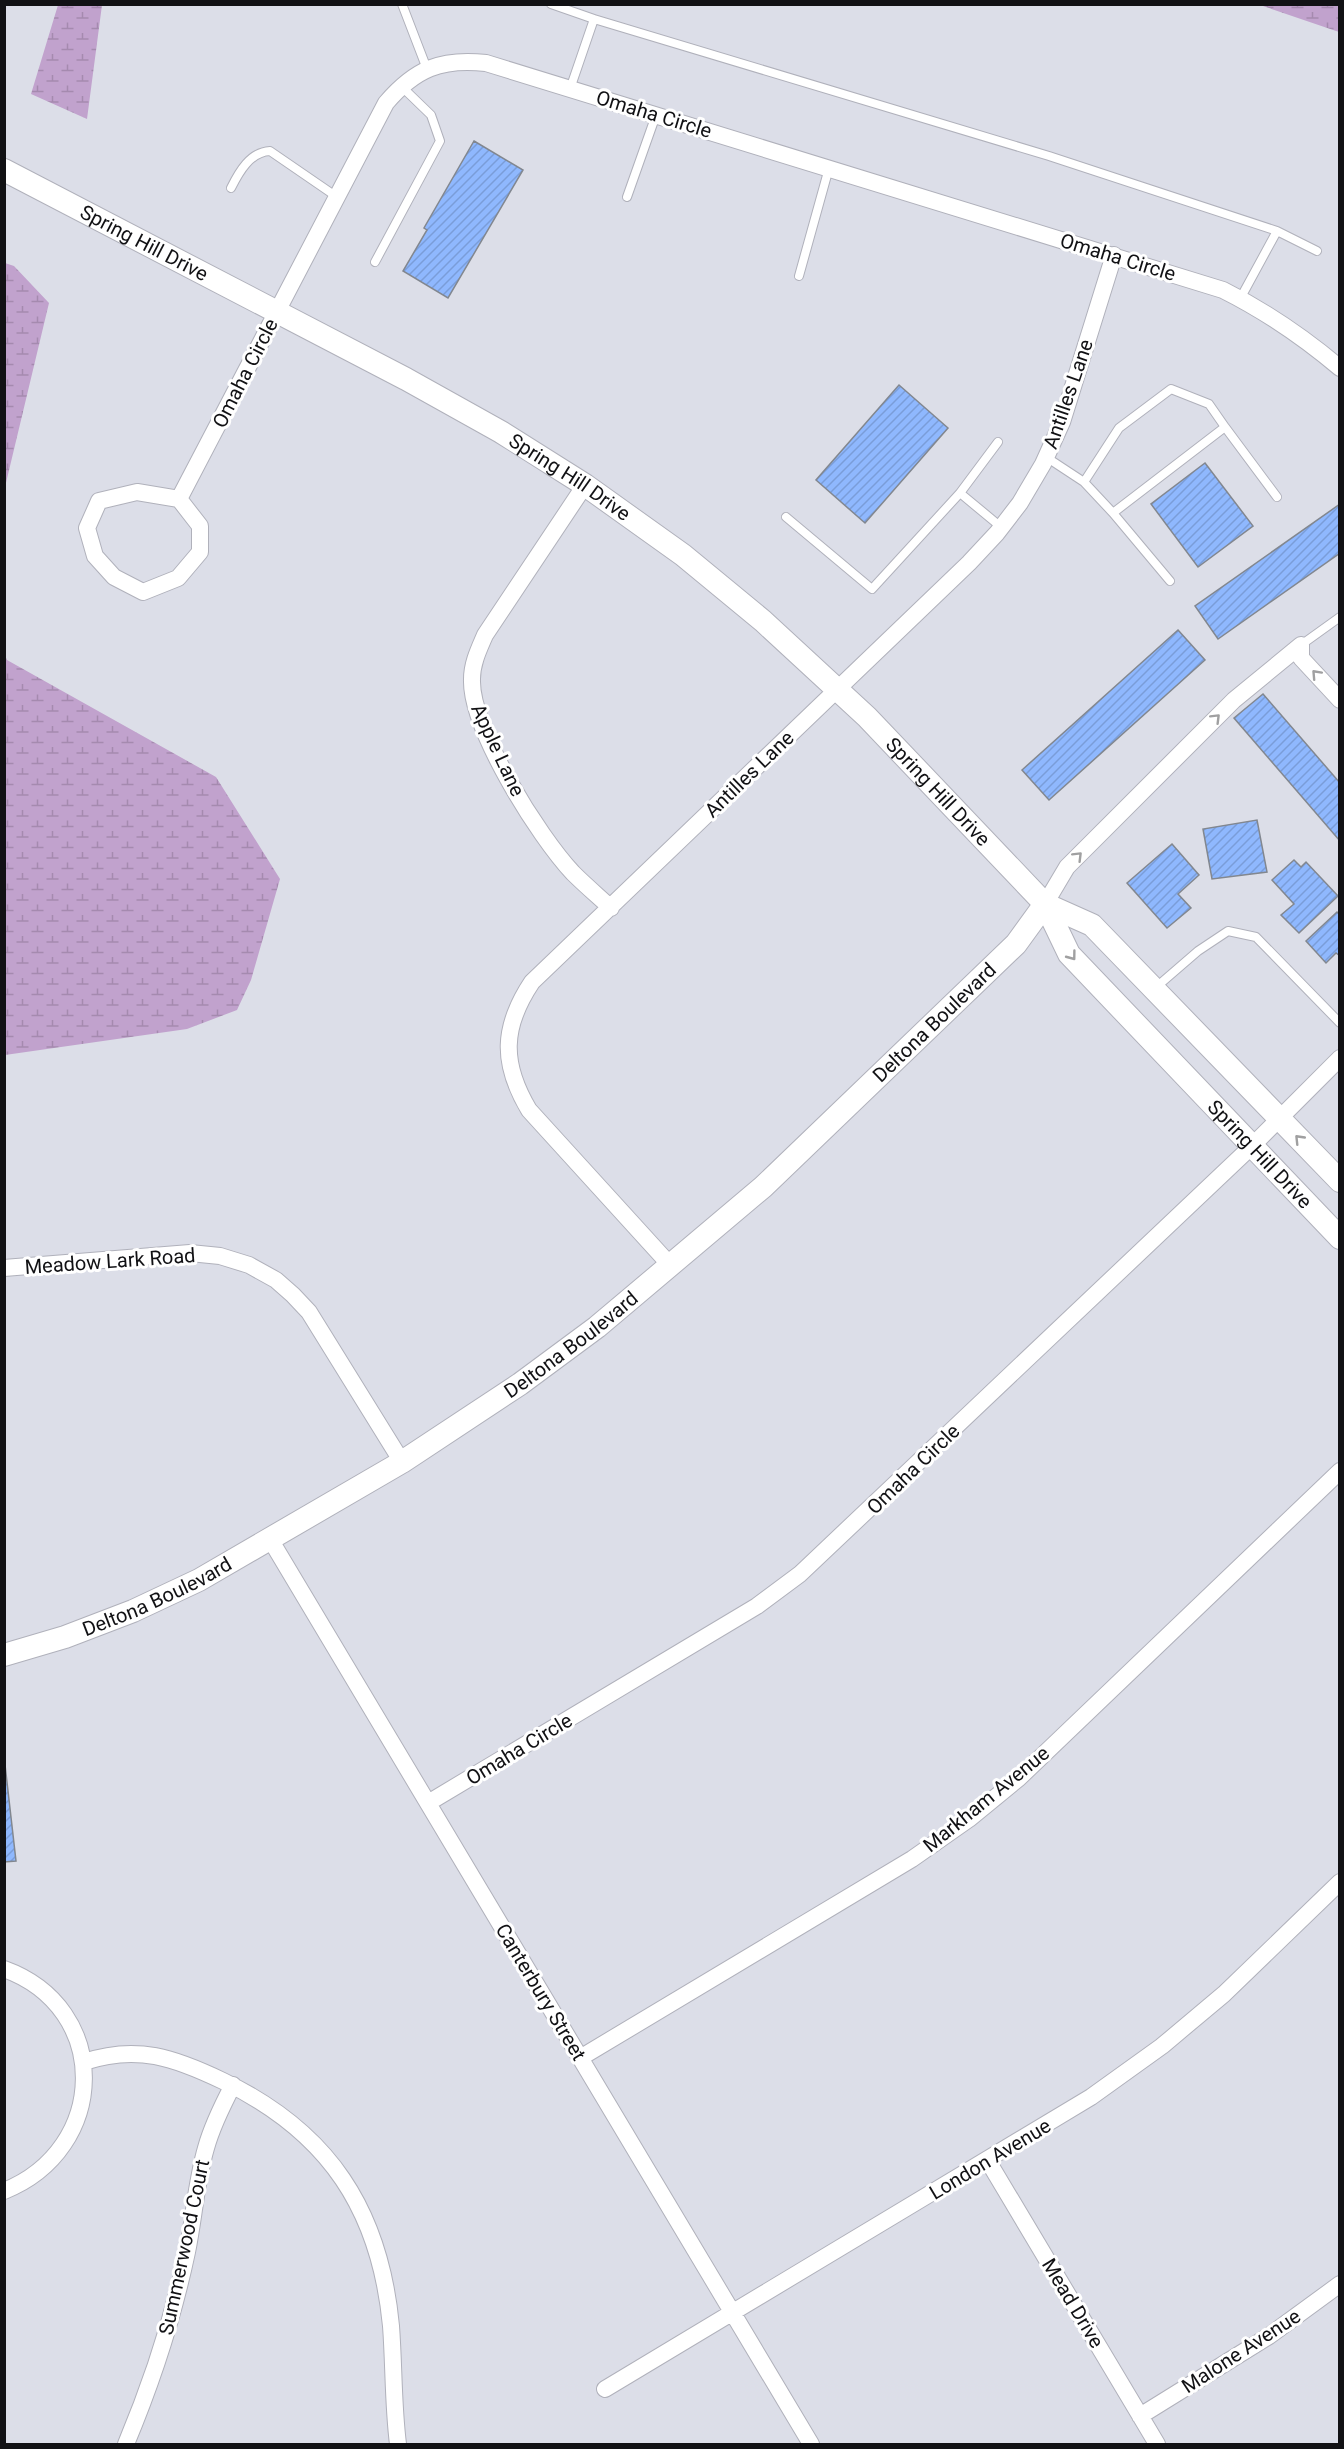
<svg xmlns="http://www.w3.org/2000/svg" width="1344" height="2449" font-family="Roboto,sans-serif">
<defs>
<pattern id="wetland-marsh" width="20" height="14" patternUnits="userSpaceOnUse" patternTransform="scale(1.5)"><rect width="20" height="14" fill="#c1a2cd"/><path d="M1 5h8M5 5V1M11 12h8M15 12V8" fill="none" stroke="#a58aaf"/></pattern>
<pattern id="building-hatch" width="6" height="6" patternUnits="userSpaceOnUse" patternTransform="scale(1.5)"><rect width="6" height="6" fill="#8fb8fe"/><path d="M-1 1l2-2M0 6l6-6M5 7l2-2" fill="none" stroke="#7a9dd9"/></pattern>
</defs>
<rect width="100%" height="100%" fill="#dcdee8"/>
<path fill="url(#wetland-marsh)" d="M58,5H102L87,119L31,94Z
M1260,5H1339V32Z
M5,263L14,266L49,303L5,487Z
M5,656L7,660L216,777L280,879L251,980L237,1010L187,1029L5,1055Z"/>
<path fill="url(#building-hatch)" stroke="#82878f" stroke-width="1.5" d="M474,141L523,170L448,298L403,271L427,230L424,228Z
M899,385L948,428L865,523L816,480Z
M1205,463L1253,526L1198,567L1151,504Z
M1340,504V553L1218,639L1195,606Z
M1178,630L1205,660L1049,800L1022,770Z
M1263,694L1340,783V841L1234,718Z
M1257,820L1267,872L1212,879L1203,829Z
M1172,844L1199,875L1178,894L1191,908L1167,928L1127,883Z
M1294,860L1301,867L1306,862L1338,896L1299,933L1281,915L1294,904L1272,880Z
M1337,912L1340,915V956L1336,953L1326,963L1306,941Z
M4,1756L16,1861L4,1862Z"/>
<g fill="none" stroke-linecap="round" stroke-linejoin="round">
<defs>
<path id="service" d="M402,4L427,69
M551,4L594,19
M570,89L594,19L1049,156L1277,231L1240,299
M231,188C239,172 250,152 270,151L337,197
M627,197L656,115
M1277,231L1317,251
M375,262L440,141L431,115L401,86
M799,276L829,168
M1225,427L1277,497
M998,442L960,493L1001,527
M1046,457L1084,482L1113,513L1170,581
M1084,482L1119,428L1171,389L1209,404L1225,427L1113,513
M786,517L872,589L960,493
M1301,645L1340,617
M1154,989L1198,951L1228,931L1256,937L1340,1023"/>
<path id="minor" d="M585,485L485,635C479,649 472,663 472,679C470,728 539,837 573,873C585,885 598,896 611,908
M137,492L179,499L200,526V552L178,578L143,592L114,577L95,556L87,528L99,501Z
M179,499L386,103C415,69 441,58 486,63L1223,290C1267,312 1302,336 1340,368
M1301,645V658L1340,700
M1045,904L1067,867L1234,700L1301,645
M671,1266L529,1110C501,1063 502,1027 532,982L969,563L997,533L1020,503L1043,464L1062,422L1114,255
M4,1268L190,1253L220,1256L249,1265L276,1280L293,1295L309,1312L402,1462
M270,1539L811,2444
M428,1803L757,1606L800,1574L1252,1146L1340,1058
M4,1969C112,2008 109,2149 4,2191
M580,2058L912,1859L969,1819L1019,1778L1340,1471
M84,2062C137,2044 175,2058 223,2081C329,2132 380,2210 391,2326C394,2366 393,2405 398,2444
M988,2161L1157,2444
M605,2389L1091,2097L1162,2046L1224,1994L1340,1882
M1140,2416L1269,2336L1340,2284
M126,2444C152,2382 173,2318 187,2252C194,2218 196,2182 206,2148C212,2126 222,2106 233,2085"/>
<g id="secondary">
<path id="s1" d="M4,170L406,379L501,432L585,485L683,555L763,621L867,717L1045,904L1069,954L1340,1238"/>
<path d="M1045,904L1092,925L1340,1181"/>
<path id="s2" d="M4,1655L65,1637L133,1611L199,1580L402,1462L520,1384L597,1327L763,1187L1016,944L1045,904"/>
</g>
</defs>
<use href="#service" stroke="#b0b1bb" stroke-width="10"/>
<use href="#minor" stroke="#b0b1bb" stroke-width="18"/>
<use href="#secondary" stroke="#b0b1bb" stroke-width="24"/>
<use href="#service" stroke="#fff" stroke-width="8"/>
<use href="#minor" stroke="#fff" stroke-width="16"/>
<use href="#secondary" stroke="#fff" stroke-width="22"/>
</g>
<defs><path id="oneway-chevron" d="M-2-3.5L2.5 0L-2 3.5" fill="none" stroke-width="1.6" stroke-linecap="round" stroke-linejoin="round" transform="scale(1.5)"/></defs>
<g stroke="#a0a0a1">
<use href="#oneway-chevron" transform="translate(1316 674) rotate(-133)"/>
<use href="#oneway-chevron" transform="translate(1216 718) rotate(-45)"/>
<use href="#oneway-chevron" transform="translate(1078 856) rotate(-45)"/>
<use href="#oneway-chevron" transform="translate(1072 956) rotate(53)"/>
<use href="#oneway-chevron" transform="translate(1299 1139) rotate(-134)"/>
</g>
<g text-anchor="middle" stroke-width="6" stroke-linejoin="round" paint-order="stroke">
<g font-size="20" fill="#111114" stroke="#fff">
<text transform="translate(654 114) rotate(17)" y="7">Omaha Circle</text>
<text dy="7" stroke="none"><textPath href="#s1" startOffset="158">Spring Hill Drive</textPath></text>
<text transform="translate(1118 257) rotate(17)" y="7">Omaha Circle</text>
<text transform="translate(245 373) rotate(-63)" y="7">Omaha Circle</text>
<text transform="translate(1068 394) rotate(-71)" y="7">Antilles Lane</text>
<text dy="7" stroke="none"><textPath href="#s1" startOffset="644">Spring Hill Drive</textPath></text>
<text transform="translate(498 750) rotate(65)" y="7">Apple Lane</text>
<text transform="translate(749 774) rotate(-44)" y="7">Antilles Lane</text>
<text dy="7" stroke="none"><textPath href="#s1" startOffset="1130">Spring Hill Drive</textPath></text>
<text dy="7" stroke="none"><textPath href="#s2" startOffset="1136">Deltona Boulevard</textPath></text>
<text dy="7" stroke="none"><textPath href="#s1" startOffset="1617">Spring Hill Drive</textPath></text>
<text transform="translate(110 1261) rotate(-4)" y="7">Meadow Lark Road</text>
<text dy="7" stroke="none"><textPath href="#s2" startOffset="650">Deltona Boulevard</textPath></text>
<text transform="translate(913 1469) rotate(-44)" y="7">Omaha Circle</text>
<text dy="7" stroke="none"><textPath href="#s2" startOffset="164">Deltona Boulevard</textPath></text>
<text transform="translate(519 1749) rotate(-31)" y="7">Omaha Circle</text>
<text transform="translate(986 1799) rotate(-39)" y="7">Markham Avenue</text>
<text transform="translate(541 1992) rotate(59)" y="7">Canterbury Street</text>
<text transform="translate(990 2159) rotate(-31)" y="7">London Avenue</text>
<text transform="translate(184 2247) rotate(-78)" y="7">Summerwood Court</text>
<text transform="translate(1073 2303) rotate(59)" y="7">Mead Drive</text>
<text transform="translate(1241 2351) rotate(-33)" y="7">Malone Avenue</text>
</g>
</g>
<rect width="1344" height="2449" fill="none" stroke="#111114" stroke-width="12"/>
</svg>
